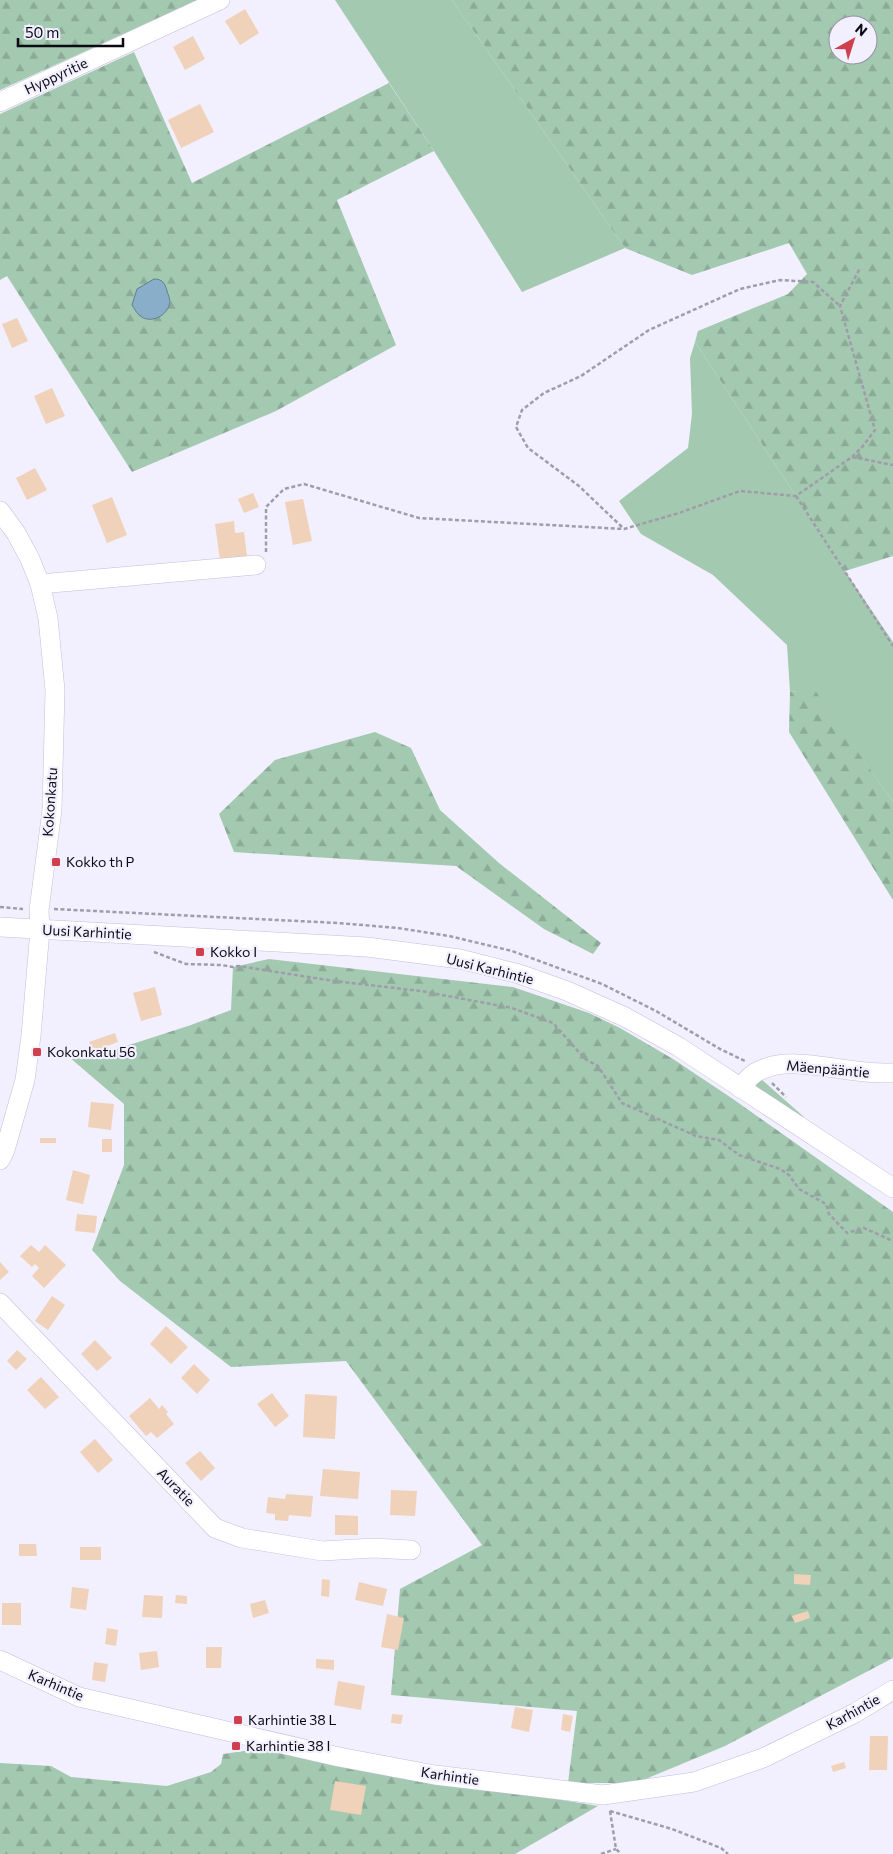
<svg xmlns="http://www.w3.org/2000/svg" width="893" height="1854" font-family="Commissioner,sans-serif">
<defs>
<pattern id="forest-firs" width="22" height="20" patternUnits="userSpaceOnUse" patternTransform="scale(1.25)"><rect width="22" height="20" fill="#a3c9b0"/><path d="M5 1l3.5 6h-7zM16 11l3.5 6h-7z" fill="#8bab96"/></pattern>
</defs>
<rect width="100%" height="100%" fill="#f2effe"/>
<path fill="#a3c9b0" d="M335,0H452L625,248L522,292L434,151Z
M695,342L845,571L893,642V802L814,690L790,692L787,645L713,575L641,534L619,501L688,448L692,414L690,358Z
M760,1078L804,1117L802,1119L757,1089L756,1084Z"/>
<path fill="url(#forest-firs)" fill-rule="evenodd" d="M0,0H198L0,90Z
M452,0H893V556L845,571L695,342L698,331L788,294L807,274L789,243L692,275L625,248ZM838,25H868V55H838Z
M134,52L192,183L389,83L434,151L337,200L396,345L276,411L132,472L7,276L0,280V114Z
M814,689L893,802V900L789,732L790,692Z
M375,732L411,748L440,810L499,863L601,943L593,954L544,929L456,866L234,852L219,814L275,760Z
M269,959L513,987L589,1013L620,1028L673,1059L733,1099L893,1212V1658L725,1746L636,1783H568L577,1711L391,1695L400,1589L482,1545L346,1361L231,1367L120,1281L92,1250L124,1165V1104L69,1057L89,1058L191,1025L231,1010L233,967Z
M258,1749L598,1806L515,1854H0V1763L51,1766L71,1777L167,1786L211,1772L221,1764L223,1754Z"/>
<path fill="#88aec9" stroke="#637d93" d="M154,279C162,279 165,283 167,291C168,294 170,299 170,302C168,316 150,325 139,315C136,312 134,308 132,305L137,289Z"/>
<path fill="#f0d1b9" d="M245,9L259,33L240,45L225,21Z
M193,36L205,59L185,70L173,47Z
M200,104L214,132L181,148L168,120Z
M17,318L28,341L12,348L2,324Z
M52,388L65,416L46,424L34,396Z
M35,468L47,490L27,500L16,478Z
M253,493L259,507L244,513L238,499Z
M112,497L127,535L107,543L92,505Z
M303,499L312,541L293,545L285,502Z
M234,521L235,533L244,532L247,556L220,560L215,524Z
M155,987L162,1015L141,1021L133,993Z
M115,1033L118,1042L93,1051L89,1042Z
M91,1102L114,1104L111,1130L88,1127Z
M40,1138H56V1143H40Z
M102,1139H112V1152H102Z
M73,1170L90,1175L83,1204L66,1200Z
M77,1214L97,1216L95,1233L75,1231Z
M31,1245L39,1252L45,1245L66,1265L44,1288L32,1276L39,1268L35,1264L32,1267L20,1256Z
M0,1262L9,1272L0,1280Z
M52,1296L65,1305L48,1330L35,1321Z
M166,1326L188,1347L171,1364L150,1344Z
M95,1340L112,1358L97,1371L81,1354Z
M17,1350L27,1359L16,1370L7,1361Z
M194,1364L210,1380L197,1394L181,1378Z
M41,1377L59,1397L45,1409L27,1390Z
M272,1393L289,1416L275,1427L257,1404Z
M305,1394L337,1396L335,1439L303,1437Z
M150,1398L159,1409L162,1405L168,1412L166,1414L174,1424L157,1438L151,1432L146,1436L129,1416Z
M95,1439L113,1460L98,1473L80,1452Z
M200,1451L215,1468L201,1481L185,1463Z
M323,1469L360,1472L358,1499L320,1496Z
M391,1490L417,1491L415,1516L390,1515Z
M286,1494L313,1496L311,1517L289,1515L288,1521L275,1520V1514L266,1513L268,1497L285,1499Z
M335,1515L358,1516V1535H335Z
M19,1544H36L37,1556H19Z
M80,1547H101V1560H80Z
M794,1574L811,1575L810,1585L794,1584Z
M322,1579L330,1580L329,1597L321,1596Z
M359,1582L387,1589L383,1606L355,1600Z
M72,1587L89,1589L86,1610L70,1608Z
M144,1595L163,1596L162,1618L142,1617Z
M176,1595L187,1596V1604L175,1603Z
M265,1600L269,1613L253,1618L250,1604Z
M2,1603H21V1625H2Z
M808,1611L810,1618L795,1623L792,1616Z
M387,1614L404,1618L398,1650L381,1647Z
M107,1628L118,1630L116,1646L105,1644Z
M206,1647H222L221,1668H206Z
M157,1651L159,1667L141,1670L139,1653Z
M316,1659L334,1660V1670L316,1668Z
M94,1662L108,1664L105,1682L92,1680Z
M338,1681L365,1686L361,1710L334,1705Z
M515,1707L533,1710L529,1732L511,1728Z
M392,1714L403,1715L401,1724L391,1723Z
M563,1714L573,1716L570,1732L561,1730Z
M870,1736H888L887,1770H869Z
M844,1762L846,1768L833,1772L831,1766Z
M335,1781L366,1786L361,1815L330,1810Z"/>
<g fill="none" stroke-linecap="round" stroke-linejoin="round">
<defs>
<path id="minor" d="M0,102L220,0
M0,511L16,533L30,559L40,584L48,618L55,690L52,810L39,910L40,930L31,1036L25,1080L5,1150L0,1160
M40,584L256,565
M0,927L367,947L460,959L519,974L567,991L625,1017L679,1047L893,1188
M740,1088C746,1081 752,1073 761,1070C789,1056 835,1070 866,1072C875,1073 884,1073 893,1073
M0,1303L215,1528L242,1538L322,1551L373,1548L411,1550
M0,1660L79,1697L339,1757L435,1775L603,1795L694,1782L763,1758L855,1713L893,1690"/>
</defs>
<use href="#minor" stroke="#c4bdde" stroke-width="20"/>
<path stroke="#9f9daa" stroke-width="2.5" stroke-dasharray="4 2.5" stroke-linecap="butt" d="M852,457L893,465
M796,496L893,646
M622,527L579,486L528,448L516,427L522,410L544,393L581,376L649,330L740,289L780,280L813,282L840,306
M266,552V507L284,489L304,484L419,518L624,529L679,513L740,491L796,496L852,457L863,446L875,430L840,306L860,268
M0,907L23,909
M54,909L338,923L398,928L449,936L512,951L602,984L656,1011L720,1049L745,1061
M154,952L186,964L221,965L233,967L238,966L334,981L421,991L512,1008L553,1023L585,1059L598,1066L622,1103L696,1136L719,1140L739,1155L780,1169L789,1175L799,1189L826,1204L829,1214L847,1233L864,1228L893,1241
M772,1083L786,1097
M610,1811L672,1829L721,1848L728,1854
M610,1811L616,1849L621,1854
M601,1854L616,1849"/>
<use href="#minor" stroke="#fff" stroke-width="19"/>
</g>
<g fill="#cf3f4d" stroke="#f2effe" stroke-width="2">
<rect x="51" y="857" width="10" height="10" rx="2.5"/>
<rect x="195" y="947" width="10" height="10" rx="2.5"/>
<rect x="32" y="1047" width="10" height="10" rx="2.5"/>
<rect x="233" y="1715" width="10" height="10" rx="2.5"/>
<rect x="231" y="1741" width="10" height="10" rx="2.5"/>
</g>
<g text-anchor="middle" stroke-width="4.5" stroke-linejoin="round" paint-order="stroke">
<g font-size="14" fill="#0c0a15" stroke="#f2effe">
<text transform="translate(56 76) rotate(-25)" y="5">Hyppyritie</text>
<text transform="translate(50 802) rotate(-86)" y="5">Kokonkatu</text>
<text transform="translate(87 932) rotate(3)" y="5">Uusi Karhintie</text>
<text transform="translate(490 969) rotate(14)" y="5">Uusi Karhintie</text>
<text transform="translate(828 1069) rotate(5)" y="5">Mäenpääntie</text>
<text transform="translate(176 1487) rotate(46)" y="5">Auratie</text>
<text transform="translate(56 1685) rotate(23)" y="5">Karhintie</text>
<text transform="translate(853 1712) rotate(-29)" y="5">Karhintie</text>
<text transform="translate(450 1776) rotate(8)" y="5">Karhintie</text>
</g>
<g font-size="14" fill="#0c0a15" stroke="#f2effe" text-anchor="start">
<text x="66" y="867">Kokko th P</text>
<text x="210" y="957">Kokko I</text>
<text x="47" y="1057">Kokonkatu 56</text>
<text x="248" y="1725">Karhintie 38 L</text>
<text x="246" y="1751">Karhintie 38 I</text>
</g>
</g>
<g transform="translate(853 40) rotate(39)"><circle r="24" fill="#f2effe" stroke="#9693a1"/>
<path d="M0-4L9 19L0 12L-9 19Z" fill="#cf3f4d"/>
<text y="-8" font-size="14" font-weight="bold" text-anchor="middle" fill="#0c0a15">N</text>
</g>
<path d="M18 38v8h105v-8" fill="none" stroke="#0c0a15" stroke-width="2.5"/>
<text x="25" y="38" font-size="15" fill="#0c0a15" stroke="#f2effe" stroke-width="4" paint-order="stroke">50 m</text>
</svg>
